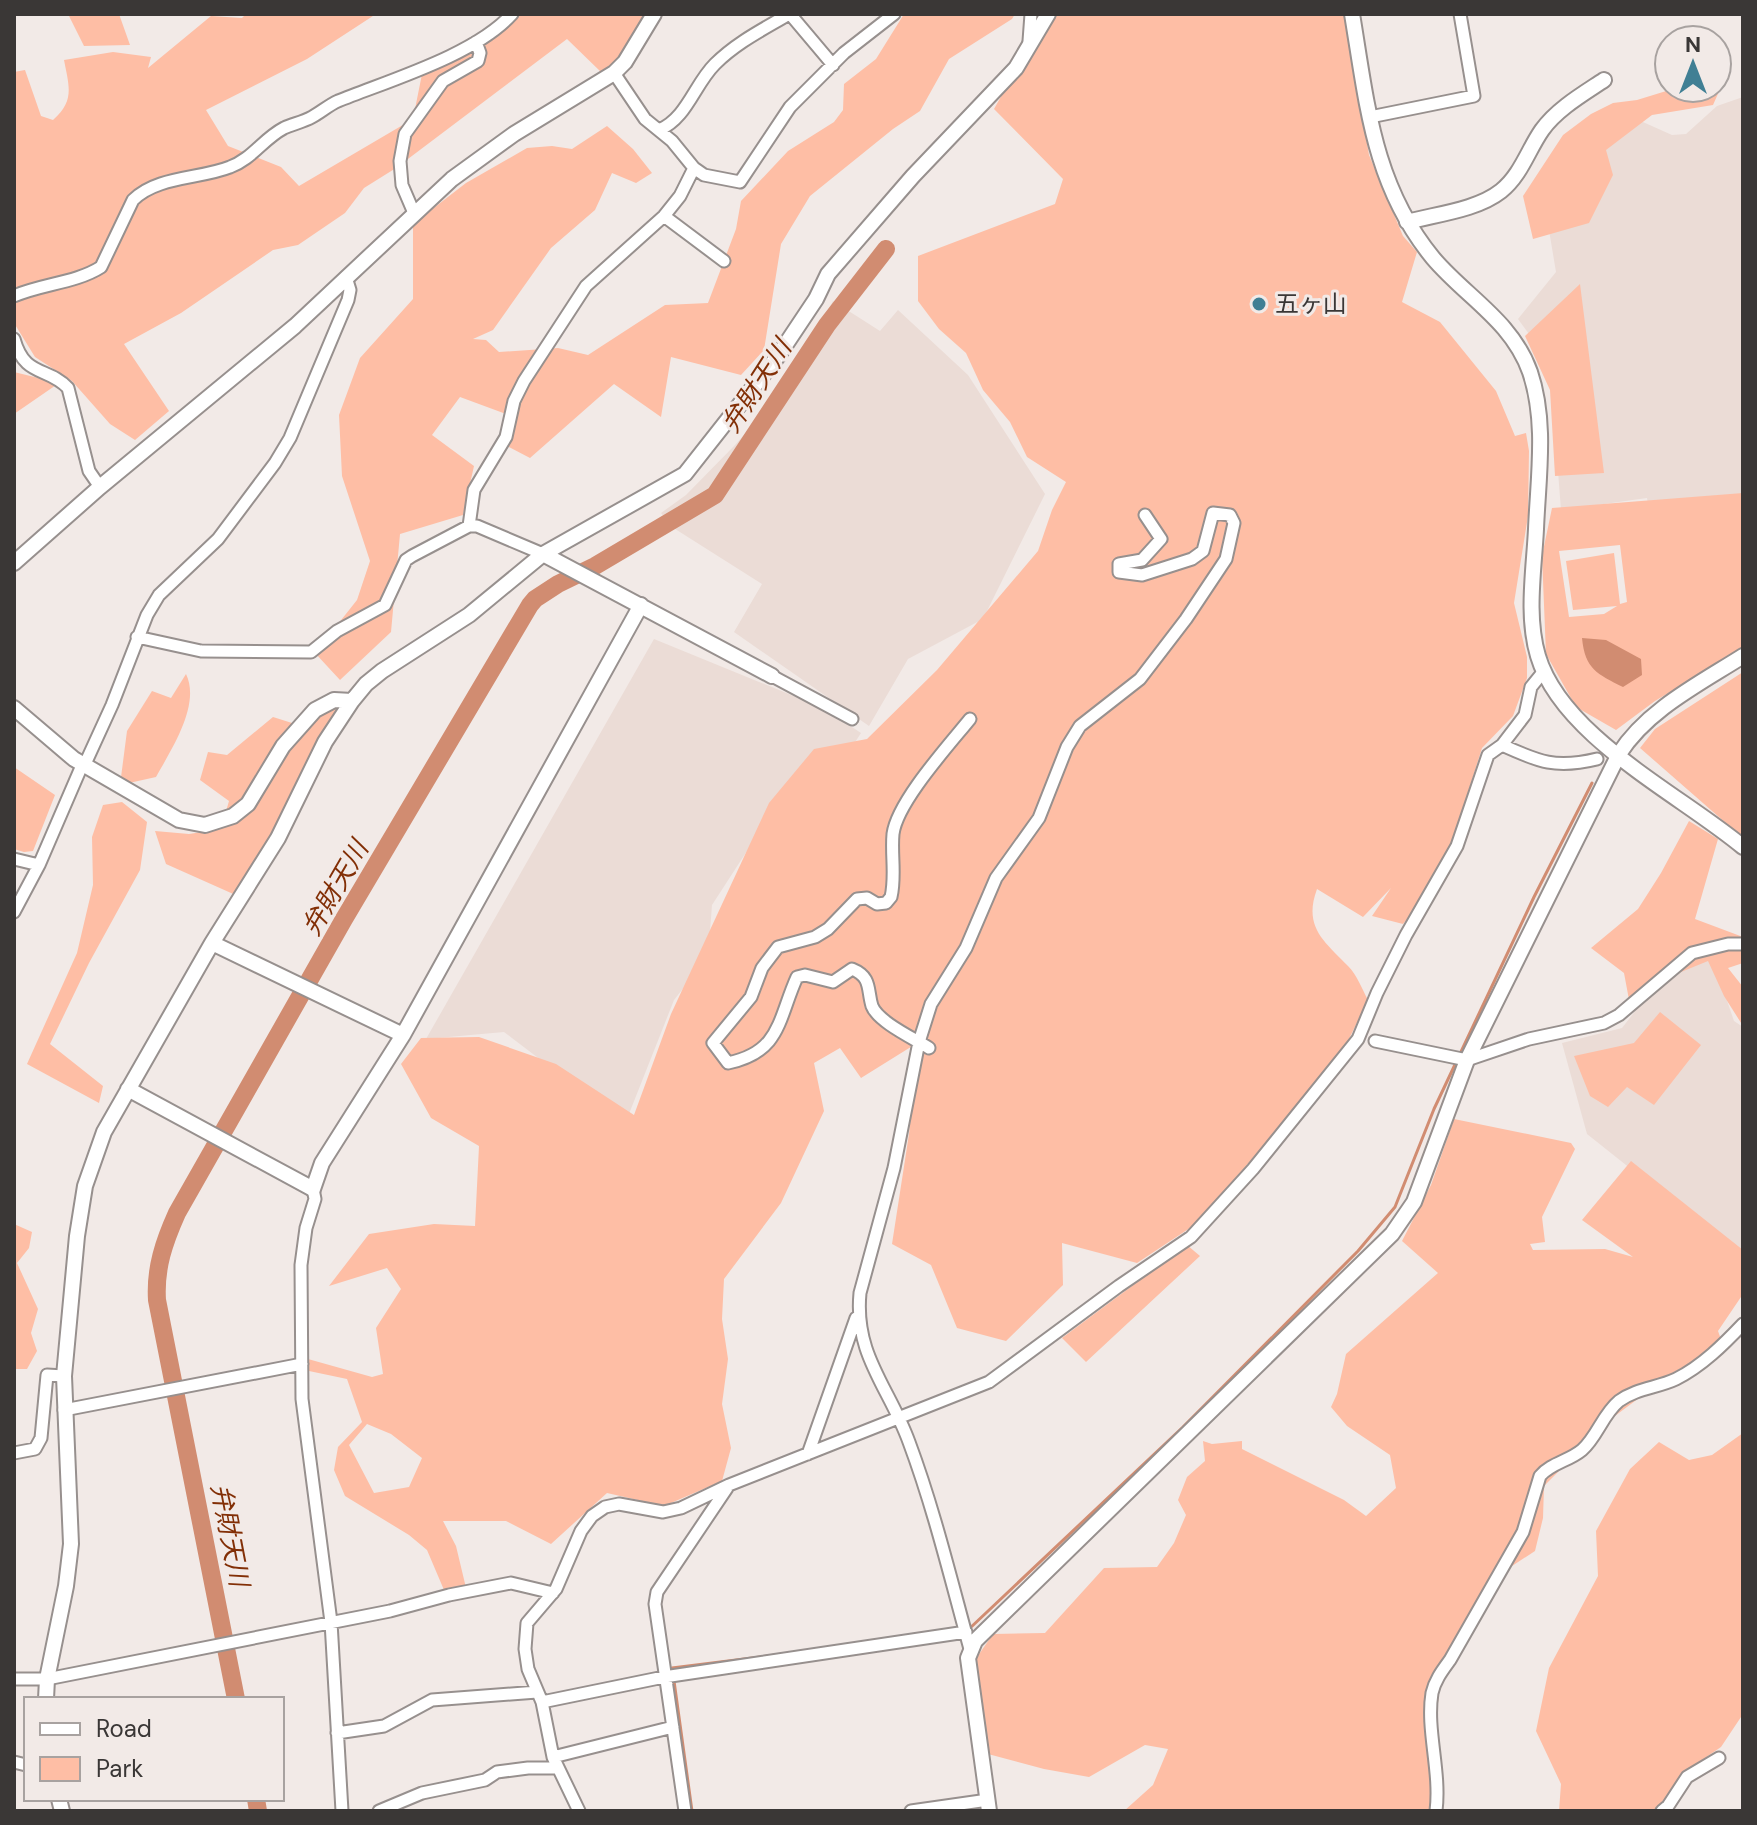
<svg xmlns="http://www.w3.org/2000/svg" width="1757" height="1825" font-family="'DM Sans','Noto Sans JP',sans-serif">
<rect width="100%" height="100%" fill="#f2eae7"/>
<path fill="#ebdcd6" d="M1743,97V631L1661,588L1647,498L1561,510L1551,381L1529,334L1518,319L1556,272L1548,224L1597,126L1634,118L1672,135L1686,134L1717,106Z
M833,301L880,331L898,310L968,375L1045,494L983,619L908,659L869,726L734,632L762,584L672,527L661,513L686,495L735,445L780,394Z
M654,639L823,708L861,733L832,778L789,786L712,905L708,957L674,1000L625,1124L504,1032L426,1039Z
M1712,957L1734,1021L1743,1027V1258L1587,1134L1562,1043L1622,1028L1669,968Z"/>
<path fill="#febea5" fill-rule="evenodd" d="M68,14H119L130,45L84,46Z
M246,14H376L307,59L206,110L228,146L281,167L299,186L413,119L422,74C457,58 495,46 517,14H650L624,55L602,73L567,39L396,168L364,188L345,213L298,245L273,250L181,313L124,344L169,411L135,440L110,424L72,381L35,357L14,323V72L25,70L41,116L53,120C75,101 69,86 64,60L113,52L151,57L148,68L211,16L242,18Z
M904,14H1015L1012,19L949,59L920,111L893,129L810,196L781,244L764,350L741,375L671,357L661,417L614,384L530,458L507,446L506,414L460,397L432,435L474,466L463,515L400,534L391,632L340,680L315,653L357,600L370,561L342,476L339,415L360,358L413,299V224L466,183L527,148L552,146L572,149L607,126L633,149L652,173L636,183L612,173L595,210L551,248L493,330L473,339L486,340L499,352L558,348L588,355L665,305L708,303L736,229L741,201L788,151L834,122L843,110L844,84L876,59Z
M1040,14H1345L1369,155L1403,236L1417,252L1402,302L1440,322L1496,391L1515,436L1526,433L1529,451L1528,516L1514,603L1527,657V678L1513,716L1482,748L1441,878L1403,924L1372,916L1391,888L1363,917L1317,889C1303,927 1324,941 1348,966C1357,975 1362,989 1368,1000L1349,1039L1294,1112L1193,1226L1137,1263L1062,1243L1063,1285L1006,1341L957,1328L931,1265L892,1244L909,1134L918,1046L914,1045L861,1078L840,1048L814,1063L824,1111L781,1203L724,1279L722,1319L728,1359L722,1404L731,1448L722,1481L664,1506L607,1493L551,1544L506,1521H443L456,1546L467,1592L444,1590L427,1550L409,1535L345,1496L334,1470L338,1447L362,1422L347,1379L309,1371L308,1359L372,1377L383,1374L376,1328L401,1289L387,1268L329,1286L369,1234L434,1224L475,1226L479,1146L431,1118L401,1064L421,1038L479,1037L556,1064L634,1115L671,1014L769,803L814,749L867,739L937,670L1038,551L1052,510L1066,482L1027,457L1010,422L983,390L966,353L939,329L918,301V256L1055,204L1063,179L994,109L1040,27ZM367,1424L391,1434L422,1458L409,1487L374,1493L349,1445Z
M1717,86L1721,87L1713,105L1652,115L1606,150L1613,175L1589,223L1533,239L1523,196L1563,135L1591,114L1613,103L1637,100L1676,88Z
M1580,284L1604,473L1555,476L1550,390L1525,336Z
M14,372L59,383L14,414Z
M1743,493V648L1655,701L1616,730L1576,707L1546,654L1542,556L1552,508ZM1620,545L1627,602L1620,604L1614,553L1566,561L1573,610L1617,606L1604,614L1569,617L1559,551Z
M1743,672V838L1640,748L1655,729Z
M186,674C201,705 171,750 156,777L120,785L127,731L152,691L171,698Z
M340,700L274,845L240,897L166,864L155,831L189,834L221,829L229,801L200,780L208,752L227,755L273,717L292,723L326,702Z
M14,767L55,795L33,851L24,852L14,849Z
M122,802L147,822L140,870L89,963L50,1044L103,1086L99,1103L27,1064L77,953L93,885L92,837L103,805Z
M1689,821L1718,839L1695,919L1743,937V963L1728,968L1743,987V1026L1724,996L1708,961L1659,981L1630,1005L1624,973L1591,948L1638,909L1661,873Z
M1660,1012L1701,1045L1654,1105L1627,1087L1608,1107L1590,1096L1574,1056L1634,1043Z
M1454,1119L1571,1143L1575,1149L1542,1217L1545,1242L1530,1244L1533,1250L1605,1249L1633,1257L1582,1220L1631,1161L1743,1250V1294L1718,1331L1723,1345L1674,1372L1600,1427L1589,1441L1544,1486L1543,1518L1535,1551L1512,1566L1441,1663L1435,1744L1436,1811H1124L1153,1785L1168,1749L1145,1745L1089,1777L1044,1769L988,1754L975,1660L993,1634L1045,1633L1104,1568L1157,1567L1174,1543L1186,1515L1178,1500L1187,1477L1205,1461L1203,1441L1212,1444L1242,1441V1449L1344,1500L1366,1516L1396,1488L1390,1455L1347,1426L1331,1407L1337,1394L1346,1354L1438,1273L1402,1241L1431,1185Z
M14,1224L32,1232L29,1248L17,1263L38,1309L31,1333L37,1351L27,1369H14Z
M1187,1245L1200,1256L1086,1362L1062,1338Z
M1743,1433V1714L1721,1747L1686,1771L1664,1804L1655,1811H1559L1561,1784L1536,1731L1549,1668L1598,1576L1596,1531L1630,1469L1659,1442L1689,1460L1712,1455Z"/>
<path fill="#d18c71" d="M1582,638L1606,640L1641,659L1642,675L1623,687C1597,674 1585,669 1582,638Z"/>
<g fill="none" stroke-linecap="round" stroke-linejoin="round">
<path stroke="#d18c71" stroke-width="3" d="M969,1629L1183,1427L1358,1251L1395,1207L1434,1109L1534,897L1592,783
M673,1673L672,1668L791,1653
M674,1681L692,1811"/>
<path stroke="#d18c71" stroke-width="18" d="M236,1699L157,1300C155,1268 164,1242 177,1213L344,919L530,605L535,599L558,584L595,566L715,495L827,325L886,249
M256,1799L258,1811"/>
<defs>
<path id="minor" d="M790,14L833,65
M1029,41L1031,14
M614,73L645,119L672,141L694,168L704,175L740,182L790,107L844,53L894,14
M1370,117L1474,96L1460,14
M659,130C687,118 694,85 715,64C737,42 764,29 789,14
M414,213L402,185L400,161L405,134L443,81L478,61L480,53L476,42
M664,216L724,261
M14,296C41,284 76,283 101,267L133,200C157,176 200,179 230,167C252,159 263,139 284,128C293,124 303,122 312,117C321,112 329,105 338,101C390,80 475,55 512,14
M14,339C25,378 47,366 68,388L89,471L100,487
M469,526L474,490L506,437L514,401L524,381L586,286L664,216L680,196L694,168
M137,637L201,651L311,652L337,631L385,605L406,560L412,556L469,526H477L543,554
M772,676L852,719
M1502,745L1525,715L1531,687L1544,671
M85,764L112,705L147,615L159,595L218,539L275,463L290,438L348,300L350,290L346,277
M14,859L39,865
M14,912L39,865L83,763
M1375,1041L1467,1060L1529,1039L1604,1023L1619,1015L1692,953L1728,944H1743
M929,1048C915,1039 878,1022 872,1006C867,990 872,977 852,969L833,982L805,975L797,977C778,1019 781,1052 728,1063L713,1043L751,997L762,968L778,947L815,937L828,929L857,899L867,898L877,904L886,903L891,897C896,876 891,855 893,834C897,802 949,745 970,719
M313,1189L315,1199L306,1228L301,1265L302,1399L331,1622L342,1811
M64,1410L302,1364
M14,1453L35,1449L41,1438L47,1375L64,1376
M808,1454L856,1318
M970,1649C951,1580 934,1509 909,1442C889,1387 854,1355 860,1293L894,1168L919,1042L931,1004L966,948L996,878L1039,818L1067,747L1080,726L1140,679L1186,619L1226,559L1234,523L1230,515L1213,513L1203,551L1192,559L1142,575L1119,572V564L1142,560L1161,539L1145,515
M14,1679H47L390,1611L449,1595L511,1583L553,1593
M542,1702L664,1677L966,1632
M337,1733L384,1726L432,1700L537,1692
M553,1757L673,1727
M14,1762L26,1765
M379,1811L422,1793L485,1780L497,1772L528,1768H557
M579,1811L553,1757L542,1702L528,1669L525,1649L527,1623L556,1589L581,1531L592,1516L605,1507L619,1504L663,1512L681,1508L729,1485L989,1382L1119,1286L1191,1237L1253,1169L1358,1039L1377,993L1406,935L1457,846L1488,755L1502,745C1539,762 1556,769 1597,759
M685,1811L655,1604L657,1592L727,1488
M911,1811L988,1800
M1436,1811C1441,1771 1426,1730 1432,1693C1435,1680 1442,1671 1450,1660L1523,1532L1540,1476C1551,1463 1569,1461 1582,1450C1597,1437 1603,1414 1619,1401C1637,1388 1657,1388 1676,1379C1702,1366 1724,1344 1743,1324
M1662,1811L1668,1806L1687,1777L1719,1758"/>
<path id="tertiary" d="M1352,14C1367,103 1373,185 1433,258C1466,297 1512,321 1530,372C1547,422 1538,478 1536,529C1534,570 1526,616 1538,656C1562,737 1681,795 1743,847
M1407,222C1437,214 1477,210 1501,191C1521,175 1528,150 1542,130C1557,109 1583,94 1604,80
M543,554L772,676
M14,563L100,487L295,326L452,179L514,134L614,73L625,62L654,14
M14,708L74,759L179,820L205,825L233,816L248,804L283,746L315,710L334,700L352,701
M212,943L403,1035
M128,1089L313,1189L322,1163L403,1035L641,605
M46,1699L47,1679L66,1586L71,1544L64,1376L77,1236L85,1186L104,1132L212,943L278,838L325,742L352,701L366,684L382,671L469,615L543,554L685,474L778,356L816,299L828,274L913,176L1016,68L1048,14
M59,1799L62,1811
M989,1811L968,1658L975,1641L1392,1234L1414,1202L1467,1060L1619,754C1647,710 1699,684 1743,656"/>
</defs>
<use href="#minor" stroke="#97908e" stroke-width="15"/>
<use href="#tertiary" stroke="#97908e" stroke-width="18"/>
<use href="#minor" stroke="#fff" stroke-width="11"/>
<use href="#tertiary" stroke="#fff" stroke-width="14"/>
</g>
<circle fill="#407f94" stroke="#f2eae7" stroke-width="3" cx="1259" cy="304" r="8"/>
<g text-anchor="middle" stroke-width="6" stroke-linejoin="round" paint-order="stroke">
<g font-size="24" fill="#3a3736" stroke="#f2eae7" text-anchor="start">
<text x="1275" y="312">五ヶ山</text>
</g>
<g font-size="26" font-style="italic" fill="#822f06" stroke="#f2eae7">
<text transform="translate(756 386) rotate(-57)" y="9">弁財天川</text>
<text transform="translate(335 888) rotate(-60)" y="9">弁財天川</text>
<text transform="translate(230 1535) rotate(79)" y="9">弁財天川</text>
</g>
</g>
<rect width="1757" height="1825" fill="none" stroke="#3a3736" stroke-width="32"/>
<rect x="24" y="1697" width="260" height="104" fill="#f2eae7" stroke="#a8a2a0" stroke-width="2"/>
<rect x="40" y="1723" width="40" height="12" fill="#ffffff" stroke="#a8a2a0" stroke-width="2"/>
<text x="96" y="1737" font-size="24" fill="#3a3736">Road</text>
<rect x="40" y="1757" width="40" height="24" fill="#febea5" stroke="#a8a2a0" stroke-width="2"/>
<text x="96" y="1777" font-size="24" fill="#3a3736">Park</text>
<g transform="translate(1693 64)"><circle r="38" fill="#f2eae7" stroke="#a8a2a0" stroke-width="2"/>
<path d="M0-6L14 30L0 20L-14 30Z" fill="#407f94"/>
<text y="-12" font-size="22" font-weight="bold" text-anchor="middle" fill="#3a3736">N</text>
</g>
</svg>
